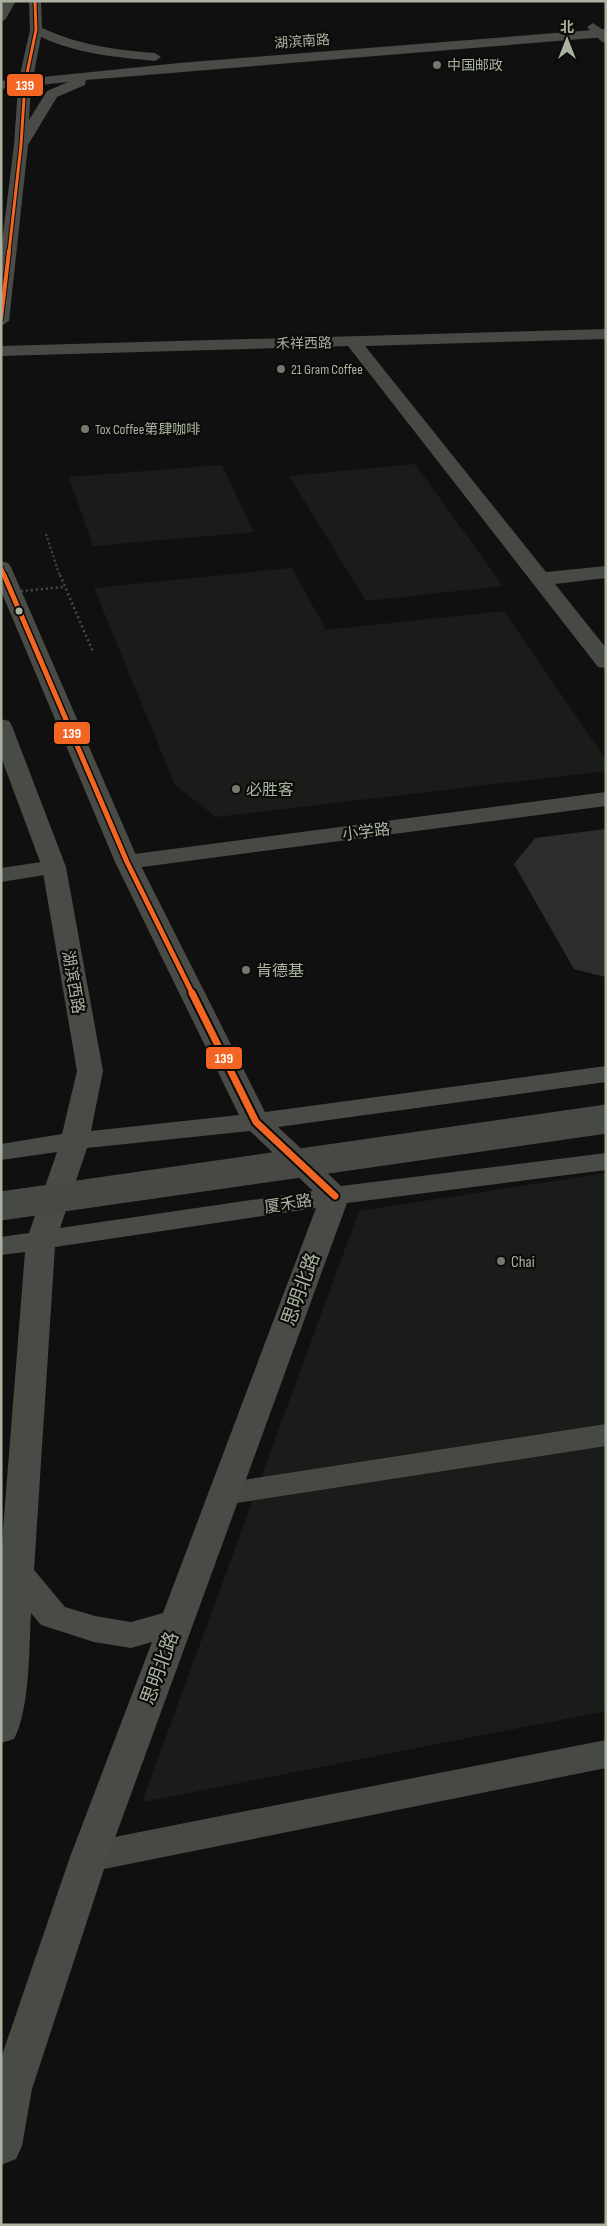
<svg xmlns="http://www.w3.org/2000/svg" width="607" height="2226" font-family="'Sofia Sans Condensed','Noto Sans SC',sans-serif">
<rect width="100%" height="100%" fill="#101010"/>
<path fill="#1a1c1a" d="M415,464L503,586L366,601L289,476Z
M222,465L254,532L93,546L69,477Z
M292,568L326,630L504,611L606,760V771L216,817L175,785L94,588Z
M606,1173V1711L142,1802L359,1211Z"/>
<path fill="#2d2e2c" d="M606,829V977L574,969L514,864L535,838Z"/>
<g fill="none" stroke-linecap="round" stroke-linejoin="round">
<path stroke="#484b46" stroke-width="2" stroke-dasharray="2 2.5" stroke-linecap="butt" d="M46,534L60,577"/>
<path stroke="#484b46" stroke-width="2.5" stroke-dasharray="2 3" stroke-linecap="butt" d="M60,575L93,652"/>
<path fill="#474944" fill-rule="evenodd" d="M593,23L606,32V43L602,42L587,27Z
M606,329V339L365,346L546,572L606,566V578L555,584L606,648V668L598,667L348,346L1,356V346Z
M606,792V806L127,869L119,867L115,862L119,857L127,855Z
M54,860L63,862L66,867L63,872L1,882V868Z
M606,1424V1446L224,1505L212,1502L208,1494L212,1486L224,1483Z
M606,1740V1768L89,1872L76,1868L70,1857L76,1846L89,1842Z"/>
<path fill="#484b46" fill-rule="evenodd" d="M4,1H16L5,20L1,21V6Z
M29,1H41L42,28C79,45 115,50 155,53L161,57L155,61C116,57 77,54 41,37L33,78L179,63L606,29V37L86,80L85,85L57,97L28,145L9,321L1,326V250L14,145L18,87L1,89V81L19,79L30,30ZM68,82L47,91L29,120L31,86Z
M1,561L8,563L11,567L139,862L265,1112L606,1066V1082L278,1127L341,1186L606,1153V1170L347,1203L108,1857L32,2089L22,2146L16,2159L1,2165V2058L70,1857L152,1642L131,1648L94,1642L41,1625L31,1613C29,1648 30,1709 14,1739L1,1743V1555L25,1252L1,1255V1237L29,1233L57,1152L1,1160V1144L62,1134L77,1071L42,867L1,757V719L9,721L12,726L66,867L103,1071L91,1131L239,1115L115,862L1,591ZM250,1131L313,1191L60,1228L87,1148ZM316,1208L163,1613L131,1622L95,1616L65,1607L34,1570L55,1247Z"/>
<path stroke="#484b46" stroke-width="2.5" stroke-dasharray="2 3" stroke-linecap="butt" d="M1,593L64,587"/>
<path stroke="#474944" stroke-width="29" d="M1,1206L606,1119"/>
<defs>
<path id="bus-1-far3" d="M9,252L21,145L25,83L36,30L35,1"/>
<path id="bus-1-far2" d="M1,319L9,251
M1,568L5,577"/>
<path id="bus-1-far1" d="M4,575L127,862L193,995"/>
<path id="bus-1" d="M192,993L256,1122L335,1196"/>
</defs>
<use href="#bus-1-far3" stroke="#0b0c0a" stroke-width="5"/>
<use href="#bus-1-far2" stroke="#0b0c0a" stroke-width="6"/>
<use href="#bus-1-far1" stroke="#0b0c0a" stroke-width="8"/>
<use href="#bus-1" stroke="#0b0c0a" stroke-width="11"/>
<use href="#bus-1-far3" stroke="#f26522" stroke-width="3"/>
<use href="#bus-1-far2" stroke="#f26522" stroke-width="4"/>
<use href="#bus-1-far1" stroke="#f26522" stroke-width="5"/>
<use href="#bus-1" stroke="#f26522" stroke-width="7"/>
</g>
<g fill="#74796e" stroke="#0b0c0a" stroke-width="2">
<circle cx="437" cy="65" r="5"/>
<circle cx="281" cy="369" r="5"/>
<circle cx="85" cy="429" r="5"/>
<circle cx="236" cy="789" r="5"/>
<circle cx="246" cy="970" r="5"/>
<circle cx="501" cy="1261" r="5"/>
</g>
<circle fill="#aab2a0" stroke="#0b0c0a" stroke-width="2" cx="19" cy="611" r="4.5"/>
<g text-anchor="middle" stroke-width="4.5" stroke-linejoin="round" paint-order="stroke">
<g font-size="14" fill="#aab2a0" stroke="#0b0c0a">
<text transform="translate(302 41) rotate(-4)" y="5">湖滨南路</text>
<text transform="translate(304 343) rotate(-1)" y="5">禾祥西路</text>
</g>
<g font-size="14" fill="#aab2a0" stroke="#0b0c0a" text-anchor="start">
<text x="447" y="70">中国邮政</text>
<text x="291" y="374">21 Gram Coffee</text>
<text x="95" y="434">Tox Coffee第肆咖啡</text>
</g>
<g font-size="16" fill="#aab2a0" stroke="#0b0c0a" text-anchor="start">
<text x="246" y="795">必胜客</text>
<text x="256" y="976">肯德基</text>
<text x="511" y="1267">Chai</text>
</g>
<g font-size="16" fill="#aab2a0" stroke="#0b0c0a">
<text transform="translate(366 831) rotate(-7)" y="6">小学路</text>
<text transform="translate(74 982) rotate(80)" y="6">湖滨西路</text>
<text transform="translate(288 1203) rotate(-9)" y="6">厦禾路</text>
</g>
<g font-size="19" fill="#aab2a0" stroke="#0b0c0a">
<text transform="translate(300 1289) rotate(-70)" y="7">思明北路</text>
<text transform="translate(159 1668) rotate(-70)" y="7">思明北路</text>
</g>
</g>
<g stroke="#0b0c0a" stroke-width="2">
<rect x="6" y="73" width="38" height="24" rx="5" fill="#f26522"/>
<rect x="53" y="721" width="38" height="24" rx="5" fill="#f26522"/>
<rect x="205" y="1046" width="38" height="24" rx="5" fill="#f26522"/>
</g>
<g font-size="14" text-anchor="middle" font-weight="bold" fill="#fff">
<text x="25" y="90">139</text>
<text x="72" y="738">139</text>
<text x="224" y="1063">139</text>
</g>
<rect width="607" height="2226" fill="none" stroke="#aab2a0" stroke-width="5"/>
<g transform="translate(567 40)" stroke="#0b0c0a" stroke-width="4" paint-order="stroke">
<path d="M0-4L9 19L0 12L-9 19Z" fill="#aab2a0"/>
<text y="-8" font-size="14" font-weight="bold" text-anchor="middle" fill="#aab2a0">北</text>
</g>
</svg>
